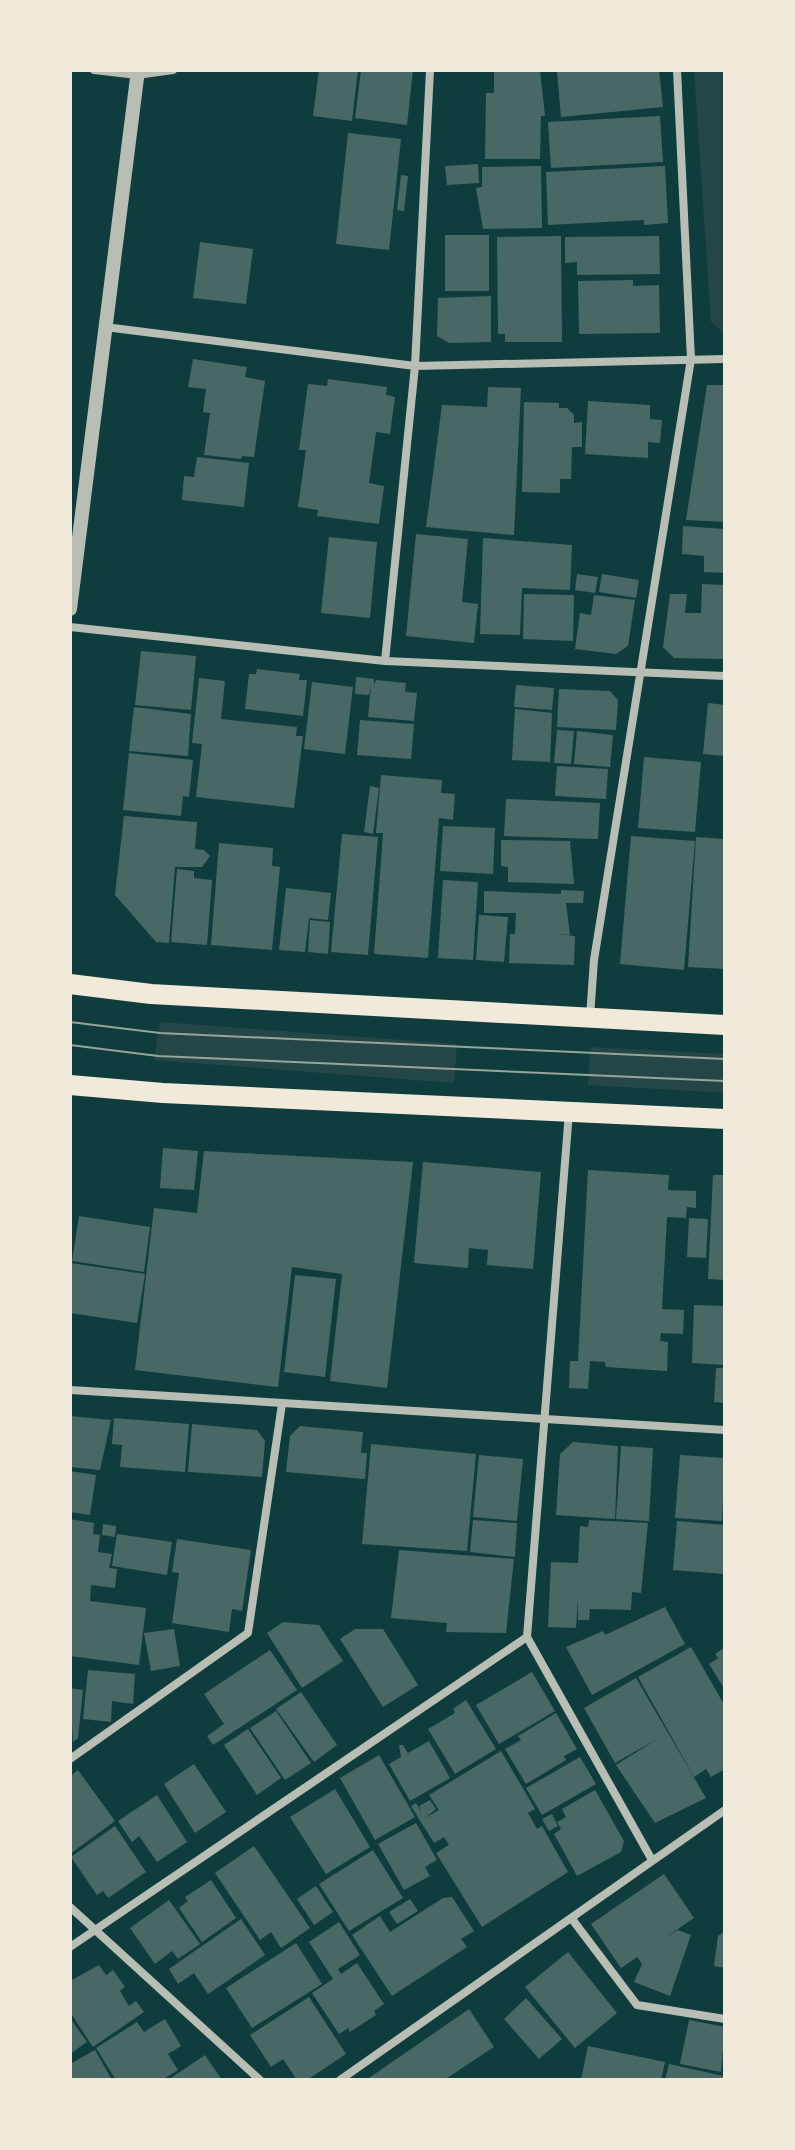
<svg xmlns="http://www.w3.org/2000/svg" width="795" height="2150" font-family="Manrope,sans-serif">
<rect width="100%" height="100%" fill="#0f3d3e"/>
<path fill="#244646" d="M694,70H725V334L711,322Z
M160,1022L457,1044L454,1083L154,1060Z
M590,1047L725,1054V1093L588,1085Z"/>
<path fill="#486865" d="M319,70H358L352,121L313,116Z
M361,70H413L407,125L355,118Z
M659,70L663,107L561,117L557,72Z
M494,71H540L545,116H541L540,159H485L486,93H494Z
M660,116L663,162L551,168L548,122Z
M348,133L401,139L389,250L336,244Z
M478,164L479,183L447,185L445,166Z
M541,166L542,228L483,229L476,188L482,187V167Z
M665,166L668,223L644,225V220L548,225L546,172Z
M401,175L408,176L404,211L397,210Z
M445,235H489V291H445Z
M561,236L562,342H505V334H498L497,237Z
M659,236L660,274L577,275V262L565,263V237Z
M200,242L253,249L246,304L193,298Z
M633,280V286L659,285L660,333L579,334L578,281Z
M491,296V342L449,343L437,336L438,298Z
M193,359L247,367L245,377L265,381L254,457L242,456L241,459L204,455L210,413L203,412L206,389L188,387Z
M328,379L387,387L386,395L395,397L390,434L376,432L369,483L384,486L379,524L317,516L318,510L298,507L306,450H299L308,384L327,386Z
M707,385H725V522L686,520Z
M488,387L521,388L514,535L426,527L442,405L487,407Z
M588,401L650,405V419L662,420L660,443L648,442V458L585,454Z
M524,402L559,403V408H567L574,415V423L582,422V447H572L571,479H560V493L522,492Z
M197,457L249,463L244,507L182,500L184,476L194,477Z
M683,526L725,529V573L704,572V556L682,554Z
M416,534L468,539L462,602L478,604L474,643L406,636Z
M329,537L377,542L370,618L321,613Z
M483,538L572,545L570,590L522,588L520,635L480,634Z
M577,574L598,577L595,593L575,590Z
M602,574L639,580L636,598L599,592Z
M702,584L725,585V659L674,658L663,647L670,594H687L685,613H701Z
M524,594L574,595L573,641L523,639Z
M594,595L635,600L628,646L616,654L575,649L580,613L591,615Z
M141,651L196,656L191,710L135,705Z
M257,669L300,674L299,680H307L303,716L245,709L249,674H256Z
M356,677L374,679V685L376,680L406,683L405,692L417,693L414,721L368,717L371,686L369,695L355,694Z
M199,678L225,681L221,719L297,727L296,736H303L294,808L196,797L202,744L192,743Z
M312,682L353,687L345,754L304,749Z
M516,685L554,688L552,710L514,707Z
M559,689L610,691L618,700L616,730L557,727Z
M708,703L725,705V756L703,754Z
M134,707L191,714L188,756L129,751Z
M515,709L552,713L550,762L512,760Z
M360,720L414,724L411,759L357,755Z
M557,730L574,731L571,764L554,763Z
M577,731L613,735L610,767L574,764Z
M129,753L193,760L189,797L183,796L181,816L123,810Z
M644,757L701,762L695,832L638,828Z
M557,766L608,769L606,799L555,796Z
M381,775L442,780L441,793L455,794L453,820L439,818L428,958L374,954L383,833H376Z
M370,786L379,788L373,834L364,832Z
M506,799L600,803L598,839L504,836Z
M124,816L197,822L195,849L204,850L210,856L202,867H175L169,943L156,942L115,895Z
M443,826L495,828L493,874L440,871Z
M342,834L378,837L368,955L331,952Z
M631,836L695,841L684,970L620,964Z
M696,837L725,839V969L688,967Z
M501,840L570,841L574,884L508,882V867L501,866Z
M219,843L273,848L272,866L280,867L272,950L211,945Z
M177,869L194,871V878L212,880L207,945L171,942Z
M443,880L478,882L473,960L438,958Z
M286,888L331,893L328,920L309,918L305,952L279,950Z
M561,890L584,891L583,903H566L570,935L556,934L575,936L574,965L509,963L510,934H515L516,913H484V891L561,894Z
M479,915L508,917L504,962L476,960Z
M310,920L330,922L328,954L308,952Z
M163,1148L198,1151L194,1190L160,1188Z
M204,1151L413,1162L387,1388L330,1381L342,1274L292,1267L278,1387L135,1370L154,1208L197,1213Z
M423,1162L541,1172L533,1269L487,1265L488,1250L469,1248L468,1268L414,1263Z
M588,1170L669,1175L668,1190L696,1191V1208L687,1207L686,1218L667,1217L662,1309L684,1310L683,1334L661,1333L660,1341L668,1342L667,1371L606,1367L605,1362L590,1361L588,1389L569,1388L570,1361H578Z
M713,1175H725V1280L708,1279Z
M79,1216L150,1227L144,1272L72,1261Z
M689,1218L708,1219L706,1258L687,1257Z
M71,1263L145,1274L137,1323L70,1313Z
M295,1275L336,1279L325,1377L284,1372Z
M694,1305L725,1306V1365L692,1363Z
M716,1368H725V1403L714,1402Z
M70,1416L111,1420L100,1470L70,1467Z
M114,1418L189,1424L185,1472L120,1467L122,1445L112,1444Z
M192,1424L257,1430L265,1441L262,1477L188,1472Z
M300,1426L363,1432L361,1453H367L365,1479L286,1472L290,1436Z
M573,1442L618,1446L615,1519L556,1515L560,1454Z
M371,1444L476,1454L467,1551L362,1544Z
M621,1446L653,1448L649,1521L616,1519Z
M479,1455L523,1459L517,1521L473,1517Z
M680,1455L725,1458L722,1521L675,1518Z
M70,1471L96,1475L90,1515L70,1512Z
M70,1519L94,1523L93,1534L100,1535L98,1552L112,1554L109,1568L117,1569L115,1588L91,1585L90,1601L146,1608L139,1665L70,1656Z
M473,1520L517,1523L515,1557L470,1552Z
M589,1520L648,1523L641,1593L632,1592L631,1610L590,1609L589,1620H578V1599L576,1628L548,1627L551,1562L578,1563L580,1526L588,1527Z
M677,1521L725,1525V1574L673,1570Z
M103,1524L116,1526L115,1537L102,1535Z
M117,1534L172,1542L167,1575L112,1566Z
M177,1539L251,1550L242,1611L232,1609L229,1632L172,1623L179,1573L172,1572Z
M399,1550L514,1559L506,1633L446,1632L447,1623L391,1618Z
M665,1607L685,1644L592,1695L566,1647L603,1631L605,1635Z
M283,1622L319,1625L343,1661L302,1688L267,1633Z
M174,1629L180,1666L151,1671L144,1633Z
M355,1629H383L418,1685L383,1707L340,1639Z
M691,1647L725,1706V1769L711,1777L706,1769L694,1777L638,1677Z
M725,1647V1690L709,1664L718,1658L715,1654Z
M270,1650L297,1690L213,1745L207,1736L224,1724L204,1694Z
M88,1670L135,1674L133,1704L112,1701L111,1722L83,1719Z
M532,1672L555,1711L499,1744L476,1705Z
M636,1678L706,1798L655,1823L616,1765L659,1738L615,1763L584,1708Z
M70,1688L83,1690L78,1738L73,1742Z
M301,1692L337,1745L314,1762L276,1709Z
M466,1700L496,1749L455,1774L428,1729L455,1713L453,1709Z
M276,1711L311,1763L285,1780L250,1728Z
M556,1713L577,1749L564,1756L566,1760L526,1784L505,1749L521,1740L518,1736Z
M248,1729L281,1778L257,1795L224,1745Z
M429,1741L450,1778L410,1801L389,1764L401,1757L399,1745H403L408,1753Z
M501,1751L535,1809L528,1813L537,1829L542,1826L568,1872L482,1927L436,1853L449,1845L444,1837L434,1843L411,1806L416,1803L422,1813L419,1806L430,1800L436,1809L425,1818L439,1810L429,1795Z
M379,1755L415,1817L375,1840L340,1778Z
M580,1757L596,1784L542,1815L526,1788Z
M194,1764L226,1812L195,1833L164,1784Z
M78,1770L115,1821L70,1854V1776Z
M335,1789L370,1847L326,1874L290,1817Z
M595,1790L624,1841L621,1852L577,1876L554,1834L561,1829L557,1822L566,1817L562,1809Z
M157,1795L187,1842L157,1862L139,1836L132,1842L118,1821Z
M552,1814L558,1826L549,1831L542,1819Z
M416,1823L437,1860L425,1867L430,1876L404,1890L378,1844Z
M115,1826L146,1872L108,1898L103,1891L97,1895L71,1857Z
M254,1846L310,1928L281,1948L271,1932L260,1940L215,1873Z
M373,1850L403,1898L349,1931L319,1884Z
M664,1874L694,1918L665,1938L678,1930L691,1935L670,1996L634,1982L642,1964L637,1957L621,1968L591,1924Z
M211,1880L236,1918L202,1942L179,1908L188,1901L185,1897Z
M316,1886L333,1912L314,1925L297,1899Z
M452,1897L474,1931L461,1939L467,1947L392,1996L352,1935L380,1916L390,1932L443,1898Z
M410,1899L418,1911L397,1924L389,1912Z
M169,1900L200,1944L178,1959L172,1951L155,1964L130,1928Z
M241,1919L265,1955L208,1994L194,1973L178,1984L169,1969Z
M339,1922L360,1955L338,1969L341,1974L357,1963L384,2004L374,2011L376,2015L350,2032L348,2028L339,2034L312,1993L333,1979L309,1942Z
M725,1931V1968L714,1966L718,1936Z
M296,1943L322,1984L252,2028L226,1988Z
M568,1952L617,2013L575,2048L525,1987Z
M99,1965L106,1975L113,1970L125,1987L120,1991L129,2006L136,2001L144,2012L93,2047L70,2012V1981Z
M309,1997L346,2054L307,2080H297L283,2059L271,2067L250,2035Z
M526,1998L562,2039L539,2059L504,2019Z
M469,2009L494,2047L444,2080H366Z
M70,2018L87,2042L70,2054Z
M165,2019L181,2046L168,2054L178,2070L162,2080H116L96,2048L137,2022L144,2032Z
M689,2020L725,2027L721,2072L680,2064Z
M588,2046L665,2062L661,2080H581Z
M95,2050L112,2080H70V2064Z
M205,2055L222,2080H168Z
M669,2064L723,2076L722,2080H665Z"/>
<g fill="none" stroke-linecap="round" stroke-linejoin="round">
<path stroke="#b8beb3" stroke-width="8" d="M94,70L137,75L173,70
M105,327L415,366L725,359
M70,627L385,661L725,676
M385,661L415,366L430,70
M590,1017L594,960L691,359L677,70
M70,1390L725,1430
M527,1637L652,1860
M70,1759L248,1633L282,1404
M70,1907L260,2080
M572,1919L637,2005L725,2019
M70,1947L527,1637L569,1112
M340,2080L725,1810"/>
<path stroke="#b8beb3" stroke-width="14" d="M70,609L138,70"/>
<path stroke="#f1e9da" stroke-width="20" d="M70,984L151,994L725,1025
M70,1085L163,1093L725,1119"/>
<path stroke="#97a49c" stroke-width="2" d="M70,1022L160,1033L725,1059
M70,1045L158,1056L725,1081"/>
</g>
<rect width="795" height="2150" fill="none" stroke="#f1e9da" stroke-width="144"/>
</svg>
